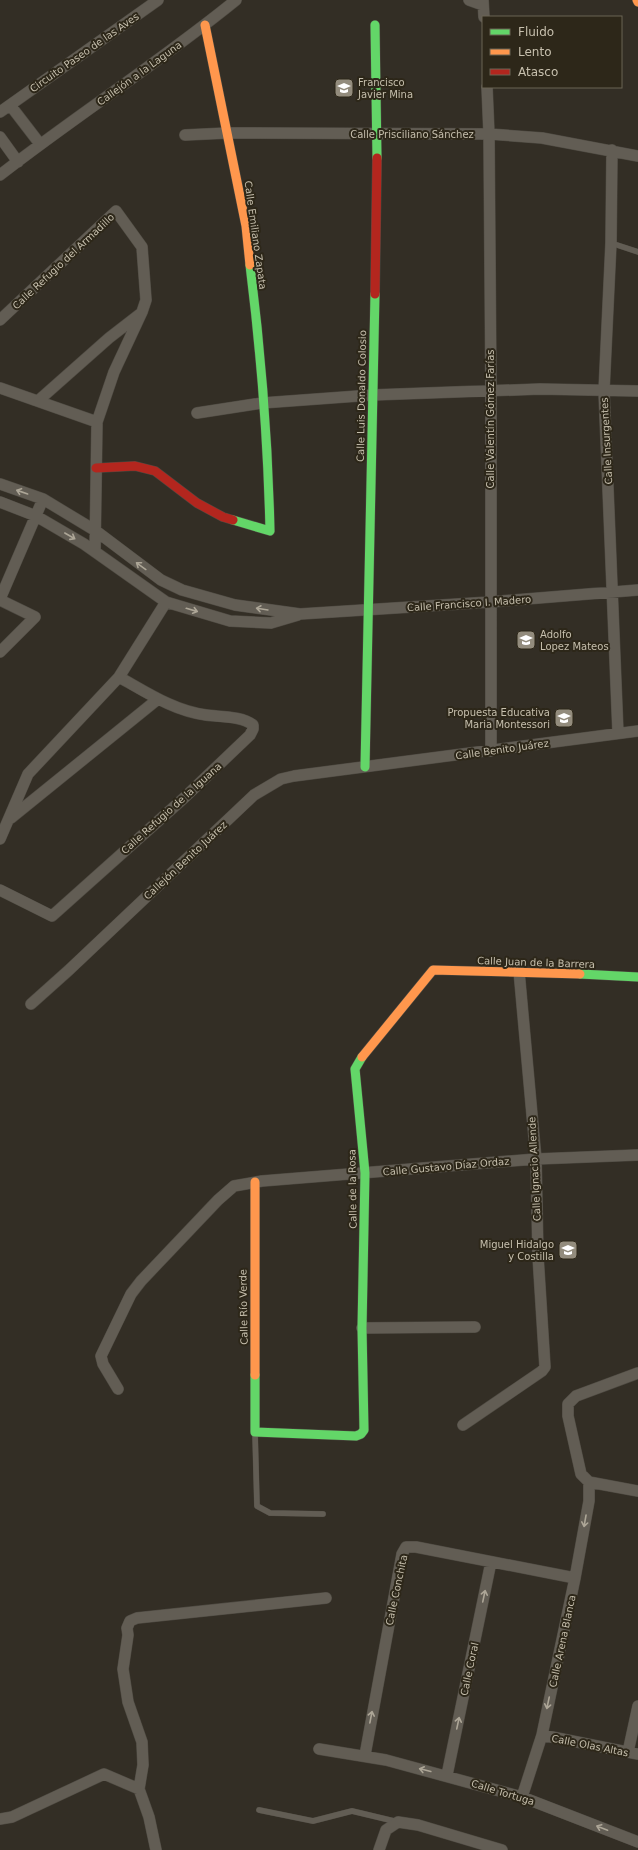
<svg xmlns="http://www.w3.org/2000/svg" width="638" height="1850" font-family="'DejaVu Sans',sans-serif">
<rect width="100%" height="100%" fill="#332e25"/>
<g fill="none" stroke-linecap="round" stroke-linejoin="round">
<defs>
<path id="lane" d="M611,243L638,252
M255,1432L257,1506L270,1513L323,1514
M259,1810L313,1821L352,1811L398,1822"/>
<path id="street" d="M469,0L483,5
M483,0L484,17
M487,87L489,134L491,392V751
M10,105L40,144
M0,112L158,0
M185,135L227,133L489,134L542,138L638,156
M0,137L18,162
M612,150L611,243L604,391L618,733
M0,175C77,115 160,62 236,0
M0,320L116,211L142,247L146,300L142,312L114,372L97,422L95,552
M0,388L97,422
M39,400L109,338L140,314
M197,413L262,403L372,395L540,389L638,391
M0,484L43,499L96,531L161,580L182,590L235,605L300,614L490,602L638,590
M0,502L36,516L84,544L166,602L230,621L271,623L298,615
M0,599L43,499
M0,600L35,617L0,652
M11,818L158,699
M0,839L28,774L119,677L166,602
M0,890L52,916L184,798L250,735L253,729V725C242,716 220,717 206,715C174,711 146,692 119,677
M31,1004L69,970L254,795L281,779L294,776L638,731
M362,1328L475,1327
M638,1373L576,1396L568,1404V1416L581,1474L589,1482L638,1491
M118,1389L103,1364L101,1356L131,1294L141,1281L218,1200L234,1186L262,1181L536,1159L638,1155
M463,1425L542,1371L545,1367L538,1256L536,1159L519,971
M542,1735L638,1754
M319,1749L386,1760L522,1797L638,1842
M628,1752L638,1706
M365,1755L402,1554L406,1547H416L575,1578
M447,1775L491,1562
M522,1797L542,1735L575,1578L589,1501V1482
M0,1819L12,1817L104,1774L139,1789
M156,1850L149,1817L139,1789L143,1765L142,1742L128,1702L123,1669L128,1635L127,1628L130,1621L137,1618L326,1598
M379,1850L386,1830L398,1822L418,1825L502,1850"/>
<path id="fast" d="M375,25L377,158
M233,520L270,531C268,442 261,353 250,265
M365,767L375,294
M580,974L638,977
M255,1375V1432L356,1436L361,1434L364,1430L362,1328L365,1173L355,1069L362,1057"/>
<path id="slow" d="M637,0L638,2
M205,25L246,226L250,265
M362,1057L433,970L580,974
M255,1182V1375"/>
<path id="jam" d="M375,294L377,158
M96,468L135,466L155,471L197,503L223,517L233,520"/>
</defs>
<use href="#lane" stroke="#4e4a42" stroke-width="6"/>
<use href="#street" stroke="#4e4a42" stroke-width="12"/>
<use href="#fast" stroke="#4e4a42" stroke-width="10"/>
<use href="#slow" stroke="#4e4a42" stroke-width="10"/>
<use href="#jam" stroke="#4e4a42" stroke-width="10"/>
<use href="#lane" stroke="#625d54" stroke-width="5.5"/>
<use href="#street" stroke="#625d54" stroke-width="11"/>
<use href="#fast" stroke="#63d668" stroke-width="9"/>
<use href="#slow" stroke="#ff974d" stroke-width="9"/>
<use href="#jam" stroke="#b3261e" stroke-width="9"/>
</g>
<defs><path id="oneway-shaft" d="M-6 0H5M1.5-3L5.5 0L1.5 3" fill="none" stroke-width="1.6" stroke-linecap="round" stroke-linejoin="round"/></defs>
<g stroke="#ada697">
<use href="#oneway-shaft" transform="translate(22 492) rotate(-161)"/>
<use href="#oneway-shaft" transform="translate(70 536) rotate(30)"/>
<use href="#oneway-shaft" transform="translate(141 566) rotate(-144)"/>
<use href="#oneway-shaft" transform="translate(262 609) rotate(-171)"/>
<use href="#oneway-shaft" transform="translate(192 610) rotate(16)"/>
<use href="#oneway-shaft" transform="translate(585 1521) rotate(100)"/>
<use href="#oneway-shaft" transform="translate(484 1596) rotate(-78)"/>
<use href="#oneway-shaft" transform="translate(548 1703) rotate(102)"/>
<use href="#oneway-shaft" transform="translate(371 1717) rotate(-79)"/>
<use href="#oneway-shaft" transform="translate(458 1723) rotate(-78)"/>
<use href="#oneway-shaft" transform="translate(425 1770) rotate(-166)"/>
<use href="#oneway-shaft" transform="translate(602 1828) rotate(-159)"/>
</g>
<defs>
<symbol id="school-square" viewBox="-11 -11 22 22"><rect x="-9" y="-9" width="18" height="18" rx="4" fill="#938c7d" stroke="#2d2719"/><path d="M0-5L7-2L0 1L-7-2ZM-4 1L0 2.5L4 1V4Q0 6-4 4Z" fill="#fff"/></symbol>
</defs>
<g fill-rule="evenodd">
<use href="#school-square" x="333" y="77" width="22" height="22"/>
<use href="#school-square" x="515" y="629" width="22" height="22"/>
<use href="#school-square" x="553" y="707" width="22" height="22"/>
<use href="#school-square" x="557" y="1239" width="22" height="22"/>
</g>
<g text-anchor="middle" stroke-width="4" stroke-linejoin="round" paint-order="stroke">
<g font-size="10" fill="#c6bfad" stroke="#2d2719">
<text transform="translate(84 52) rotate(-35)" y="4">Circuito Paseo de las Aves</text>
<text transform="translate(139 73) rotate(-36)" y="4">Callejón a la Laguna</text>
<text x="412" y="138">Calle Prisciliano Sánchez</text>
<text transform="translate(256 235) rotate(82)" y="4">Calle Emiliano Zapata</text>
<text transform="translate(63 261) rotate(-43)" y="4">Calle Refugio del Armadillo</text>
<text transform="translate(361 396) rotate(-89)" y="4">Calle Luis Donaldo Colosio</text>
<text transform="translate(490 419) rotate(-90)" y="4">Calle Valentín Gómez Farías</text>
<text transform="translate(606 441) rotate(-93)" y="4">Calle Insurgentes</text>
<text transform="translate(469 603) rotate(-4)" y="4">Calle Francisco I. Madero</text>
<text transform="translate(502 749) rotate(-8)" y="4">Calle Benito Juárez</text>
<text transform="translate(171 808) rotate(-42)" y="4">Calle Refugio de la Iguana</text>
<text transform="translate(185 860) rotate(-43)" y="4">Callejón Benito Juárez</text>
<text transform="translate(536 962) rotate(2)" y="4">Calle Juan de la Barrera</text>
<text transform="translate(446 1166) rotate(-5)" y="4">Calle Gustavo Díaz Ordaz</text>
<text transform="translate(534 1169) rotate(-93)" y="4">Calle Ignacio Allende</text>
<text transform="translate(352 1189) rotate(-91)" y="4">Calle de la Rosa</text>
<text transform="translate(243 1307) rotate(-91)" y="4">Calle Río Verde</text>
<text transform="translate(396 1590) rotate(-78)" y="4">Calle Conchita</text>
<text transform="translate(562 1641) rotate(-78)" y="4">Calle Arena Blanca</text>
<text transform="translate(469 1669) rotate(-78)" y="4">Calle Coral</text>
<text transform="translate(590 1745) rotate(11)" y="4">Calle Olas Altas</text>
<text transform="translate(503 1792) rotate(17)" y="4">Calle Tortuga</text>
</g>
<g font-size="10" fill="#c6bfad" stroke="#2d2719" text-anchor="start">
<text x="358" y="86">Francisco<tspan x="358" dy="12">Javier Mina</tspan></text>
<text x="540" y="638">Adolfo<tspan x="540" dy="12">Lopez Mateos</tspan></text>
<text x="550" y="716" text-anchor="end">Propuesta Educativa<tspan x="550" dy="12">Maria Montessori</tspan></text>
<text x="554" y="1248" text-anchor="end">Miguel Hidalgo<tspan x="554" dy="12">y Costilla</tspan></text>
</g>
</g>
<rect x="482" y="16" width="140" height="72" fill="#2d2719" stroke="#6a6454"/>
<rect x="490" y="29" width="20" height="6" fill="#63d668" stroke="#6a6454"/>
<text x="518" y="36" font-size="12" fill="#c6bfad">Fluido</text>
<rect x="490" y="49" width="20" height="6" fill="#ff974d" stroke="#6a6454"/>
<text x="518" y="56" font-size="12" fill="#c6bfad">Lento</text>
<rect x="490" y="69" width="20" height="6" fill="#b3261e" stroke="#6a6454"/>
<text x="518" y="76" font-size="12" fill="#c6bfad">Atasco</text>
</svg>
